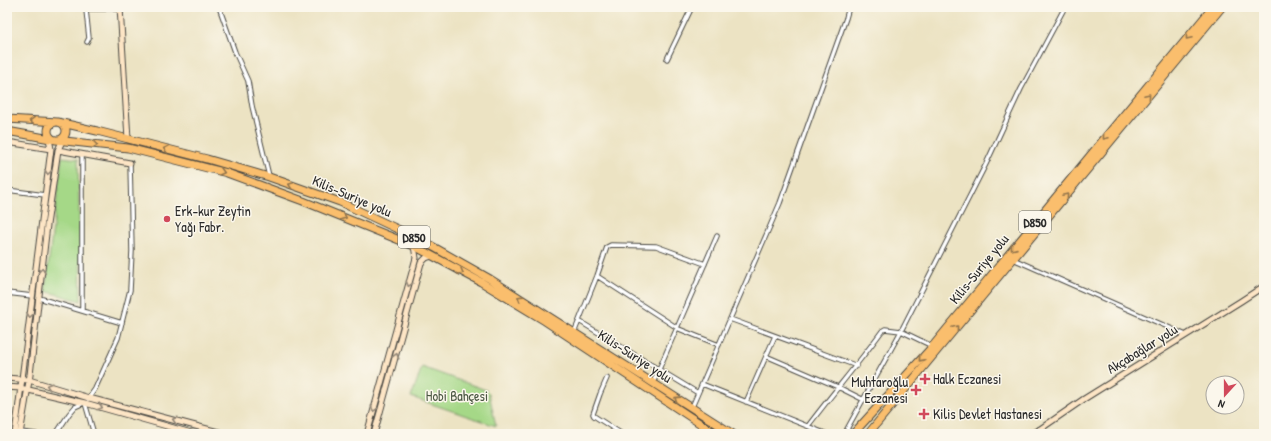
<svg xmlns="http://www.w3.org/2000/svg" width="1271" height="441" font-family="'Patrick Hand',sans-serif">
<rect width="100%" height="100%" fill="#fbf7ec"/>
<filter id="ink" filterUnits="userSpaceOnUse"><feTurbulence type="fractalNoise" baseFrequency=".025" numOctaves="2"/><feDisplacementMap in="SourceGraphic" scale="8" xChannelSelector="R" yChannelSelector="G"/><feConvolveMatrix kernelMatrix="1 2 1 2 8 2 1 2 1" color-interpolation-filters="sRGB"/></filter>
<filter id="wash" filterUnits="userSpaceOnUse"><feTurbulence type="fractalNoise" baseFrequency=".012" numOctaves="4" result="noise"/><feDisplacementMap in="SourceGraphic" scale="16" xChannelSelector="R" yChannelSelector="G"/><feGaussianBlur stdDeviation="0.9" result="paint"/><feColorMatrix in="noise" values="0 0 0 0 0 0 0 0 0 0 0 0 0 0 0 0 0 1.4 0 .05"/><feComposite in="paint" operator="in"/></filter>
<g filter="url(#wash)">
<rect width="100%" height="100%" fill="#ece3c3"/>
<path fill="#a5d887" stroke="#688259" d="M62,157L78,159L81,301L45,291Z
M422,367L486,390L489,393L496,426L411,397Z"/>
</g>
<g filter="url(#ink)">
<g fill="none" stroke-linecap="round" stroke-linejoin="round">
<defs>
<path id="street" d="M219,7L235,52L248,81L252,106L269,176
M87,42L89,38L86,10L87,9H120
M667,59L692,7
M82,155V310
M7,190L45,195
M1013,259L1186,335
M597,276L679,329L719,345
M7,293L32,296
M39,298L122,323
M730,319L857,366
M579,321L698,393
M574,333L597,276L607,247L611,245L656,246L705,264
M766,356L838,387L864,400
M607,378L600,394L593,414L594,416L622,434
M653,383L717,236
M702,384L827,434
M88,399L95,389L118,338L130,290L132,251L130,163
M746,402L775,336
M85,403L94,434
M692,407L780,203L846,18L849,7
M808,426C832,394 858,364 882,331L885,329L901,331L932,346
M1039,429L1048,434
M20,432L36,434
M7,434H10
M56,434L69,414L75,407L84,403
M853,434L847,429L900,333L986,164L1021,89L1065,7"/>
<path id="secondary" d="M120,7L128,139
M7,142L51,149
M58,150L130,163
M7,378L29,380L89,398L226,434
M7,387L20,388L85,403L195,434
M15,434L51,149L48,133
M20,434L30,375L47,225L58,150L64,137
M367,434L416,258L414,246
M374,434L421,263L426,258L432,256
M1033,434L1084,399L1241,301L1264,286"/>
<path id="highway" d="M7,119L58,122L97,131L207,159L269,177L340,202L423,241L490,279L733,434
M48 131a9 9 0 1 1 18 0a9 9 0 1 1-18 0Z
M7,131L56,140L128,148L227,173L303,201L414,246L481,282L545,321L716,434
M853,434L932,347L1213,7
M868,434L1222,7"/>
</defs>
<use href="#street" stroke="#484742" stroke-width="5.5"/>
<use href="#secondary" stroke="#484742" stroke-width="7"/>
<use href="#highway" stroke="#484742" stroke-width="9"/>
<use href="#street" stroke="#fff" stroke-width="3.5"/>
<use href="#secondary" stroke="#fde5c5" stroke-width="5"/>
<use href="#highway" stroke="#fabe6d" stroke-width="7"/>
</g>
<defs><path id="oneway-chevron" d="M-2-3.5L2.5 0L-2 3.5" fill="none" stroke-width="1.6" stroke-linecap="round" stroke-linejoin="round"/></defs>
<g stroke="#92744c">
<use href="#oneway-chevron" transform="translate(1188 37) rotate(130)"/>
<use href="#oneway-chevron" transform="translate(1148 96) rotate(-50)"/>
<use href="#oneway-chevron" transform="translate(32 121) rotate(-177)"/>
<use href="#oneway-chevron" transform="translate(1105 137) rotate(130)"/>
<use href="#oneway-chevron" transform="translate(95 145) rotate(7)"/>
<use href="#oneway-chevron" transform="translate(166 149) rotate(-166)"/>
<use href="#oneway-chevron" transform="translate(222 172) rotate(15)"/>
<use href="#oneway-chevron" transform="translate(291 185) rotate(-160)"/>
<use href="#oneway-chevron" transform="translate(1066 196) rotate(-50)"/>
<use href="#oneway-chevron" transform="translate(344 217) rotate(22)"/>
<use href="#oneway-chevron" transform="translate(1013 248) rotate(129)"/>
<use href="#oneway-chevron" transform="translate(461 272) rotate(29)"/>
<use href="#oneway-chevron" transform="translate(520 298) rotate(-148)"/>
<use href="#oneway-chevron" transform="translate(956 328) rotate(-50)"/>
<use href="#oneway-chevron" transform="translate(921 359) rotate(132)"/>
<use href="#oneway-chevron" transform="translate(677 399) rotate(-147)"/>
</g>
<g stroke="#948878">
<use href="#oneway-chevron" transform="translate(48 172) rotate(97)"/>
<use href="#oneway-chevron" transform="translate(42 271) rotate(-83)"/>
<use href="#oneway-chevron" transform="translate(409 284) rotate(106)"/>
<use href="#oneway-chevron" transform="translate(30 315) rotate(98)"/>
<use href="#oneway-chevron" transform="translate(396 356) rotate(-75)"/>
<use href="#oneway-chevron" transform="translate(49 386) rotate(-164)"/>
<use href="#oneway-chevron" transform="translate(100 407) rotate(17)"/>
<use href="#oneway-chevron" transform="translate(374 409) rotate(106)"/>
<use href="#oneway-chevron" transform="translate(175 420) rotate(-165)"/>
</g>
</g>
<g fill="#d1495b" stroke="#fbf7ec" stroke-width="1.5">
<circle cx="167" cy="219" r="4"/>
<path d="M923 373h4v4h4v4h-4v4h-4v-4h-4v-4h4z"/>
<path d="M914 384h4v4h4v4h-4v4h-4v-4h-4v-4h4z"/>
<path d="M922 408h4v4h4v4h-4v4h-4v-4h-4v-4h4z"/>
</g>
<g text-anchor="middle" stroke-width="3" stroke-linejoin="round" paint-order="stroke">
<g fill="#fbf7ec" stroke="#696865" stroke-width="1">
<rect x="1019" y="211" width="32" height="22" rx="3"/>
<rect x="398" y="226" width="32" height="22" rx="3"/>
</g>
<g font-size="13" font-weight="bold" fill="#2b2b2b">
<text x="1035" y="227">D850</text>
<text x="414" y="242">D850</text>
</g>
<g font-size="14" fill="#2b2b2b" stroke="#fbf7ec">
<text transform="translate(352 196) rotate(23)" y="5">Kilis-Suriye yolu</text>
<text transform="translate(979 269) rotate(-51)" y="5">Kilis-Suriye yolu</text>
<text transform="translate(1142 349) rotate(-32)" y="5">Akçabağlar yolu</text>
<text transform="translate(635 356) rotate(33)" y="5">Kilis-Suriye yolu</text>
</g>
<g font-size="14" fill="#2b2b2b" stroke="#fbf7ec" text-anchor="start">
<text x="175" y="216">Erk-kur Zeytin<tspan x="175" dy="16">Yağı Fabr.</tspan></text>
<text x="933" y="384">Halk Eczanesi</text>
<text x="908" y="387" text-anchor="end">Muhtaroğlu<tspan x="908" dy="16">Eczanesi</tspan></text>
<text x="933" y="419">Kilis Devlet Hastanesi</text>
</g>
<g font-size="14" fill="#4a5642" stroke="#fbf7ec">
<text x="457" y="401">Hobi Bahçesi</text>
</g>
</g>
<rect width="1271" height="441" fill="none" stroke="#fbf7ec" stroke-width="24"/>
<g transform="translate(1225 395) rotate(201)"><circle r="19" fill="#fbf7ec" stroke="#a8a59f"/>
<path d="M0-3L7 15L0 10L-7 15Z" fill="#d1495b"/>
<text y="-6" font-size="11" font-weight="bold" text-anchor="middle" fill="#2b2b2b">N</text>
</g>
</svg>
